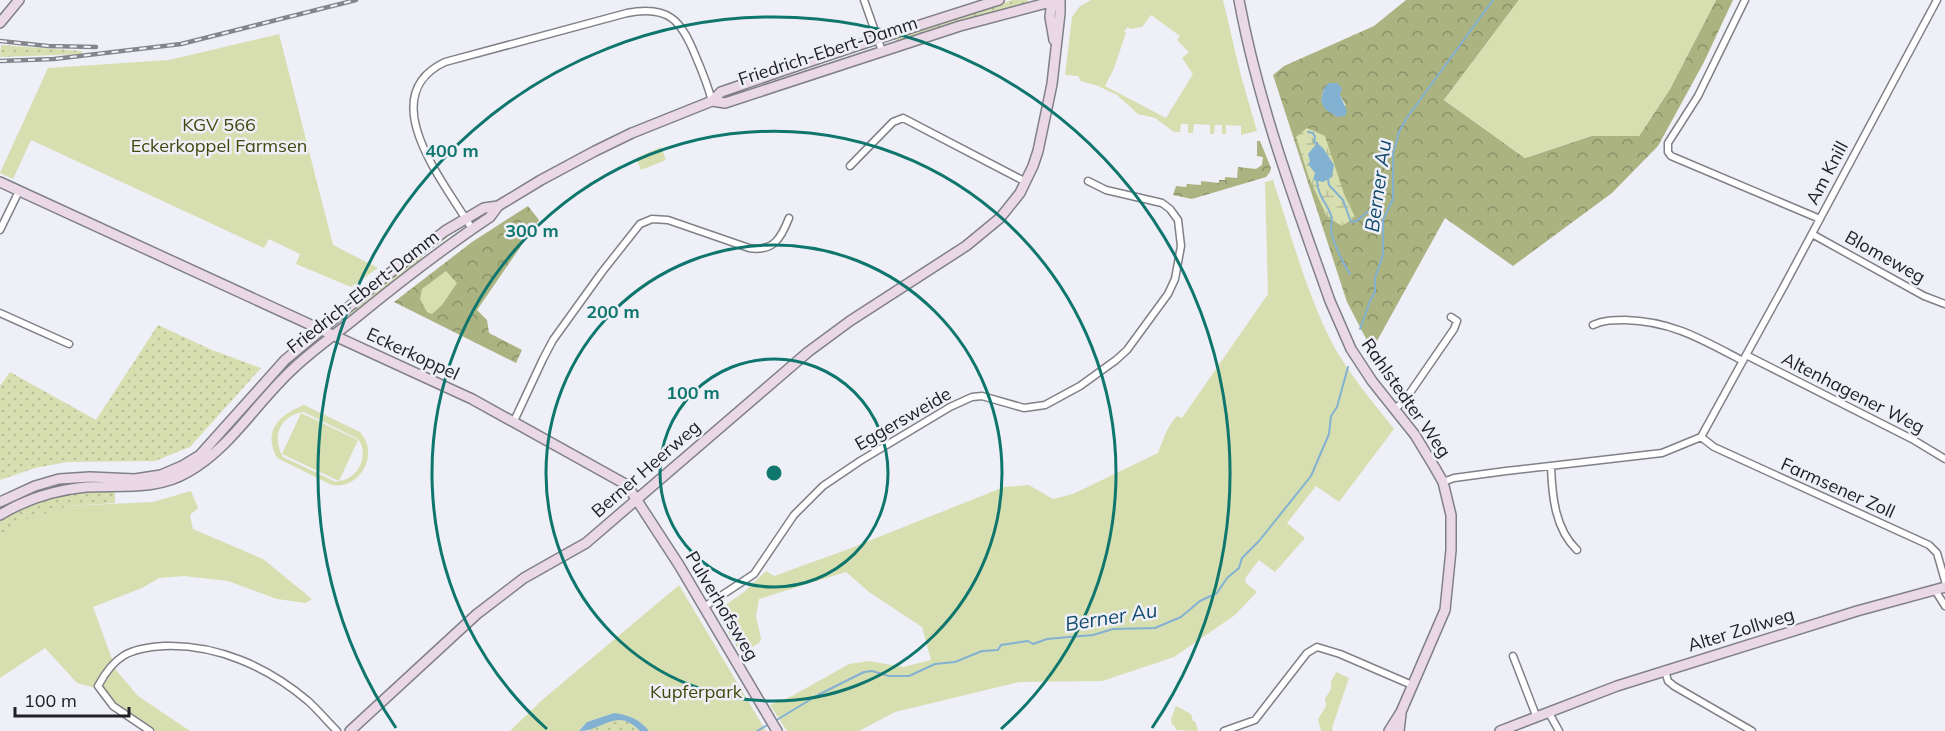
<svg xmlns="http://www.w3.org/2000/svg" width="1945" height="731" font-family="Mulish,sans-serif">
<defs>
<pattern id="grass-dots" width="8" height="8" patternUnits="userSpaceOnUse" patternTransform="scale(1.5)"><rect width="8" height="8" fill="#d7dfb1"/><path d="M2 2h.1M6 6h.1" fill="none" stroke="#b8bf98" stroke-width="1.8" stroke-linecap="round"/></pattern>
<pattern id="forest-crowns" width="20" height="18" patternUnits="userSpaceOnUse" patternTransform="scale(1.5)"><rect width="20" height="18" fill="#abb381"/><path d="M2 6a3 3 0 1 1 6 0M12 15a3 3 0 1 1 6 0" fill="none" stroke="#8b9169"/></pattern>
<pattern id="wetland-marsh" width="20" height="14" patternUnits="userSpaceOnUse" patternTransform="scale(1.5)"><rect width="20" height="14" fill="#d7dfb1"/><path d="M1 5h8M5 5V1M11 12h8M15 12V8" fill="none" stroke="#b8bf98"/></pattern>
</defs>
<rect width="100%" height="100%" fill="#eeeff7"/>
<path fill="url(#grass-dots)" d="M1012,0H1028V5L944,26L896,42L895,37Z
M1,45L82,51L81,54L0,57Z
M446,235L448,237L424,255L417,263L352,316L346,318C377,287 411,262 446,235Z
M158,325L212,350L261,368L190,447L155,461L67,462L35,468L0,480V386L10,372L96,420Z
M98,491H115V503L68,506L0,536V520C33,501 60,494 98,491Z
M620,719L631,723L640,731H587L610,720Z"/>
<path fill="url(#forest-crowns)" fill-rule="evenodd" d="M1406,0H1519L1444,100L1525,158L1591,136H1639L1670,89L1716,0H1733L1704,62L1658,146L1612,193L1513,266L1445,218L1372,350L1347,302L1273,75L1284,66L1374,26ZM1324,88L1340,95L1346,106L1321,101Z
M1257,141H1260L1271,168L1270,172L1266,177L1192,199L1173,195L1176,186L1186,187L1187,184L1201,185V181L1219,183V180H1225V177L1237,178L1238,167L1256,169L1262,165L1263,157L1257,156Z
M528,206L539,220L477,310L487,320L489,333L522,350L516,363L394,302L472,242Z"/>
<path fill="url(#wetland-marsh)" d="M1307,128L1325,136L1344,194L1355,217L1342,226L1327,217L1309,178L1296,137Z"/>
<path fill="#d7dfb1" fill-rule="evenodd" d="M1091,0H1223L1241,76L1257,131L1241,135V126L1226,125V134H1222V125H1215L1214,134H1210V125L1194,124L1193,133H1188V124H1181L1180,132H1174L1155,118L1138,114L1117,95L1098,86L1081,81L1078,76L1065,75L1072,17L1080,6ZM1151,15L1180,36L1177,40L1189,52L1182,58L1193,74L1166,118L1105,86L1114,68L1126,33L1124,31L1128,27L1130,29L1142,27Z
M1519,0H1716L1670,89L1639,136H1591L1525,158L1444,100Z
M279,34L333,245L378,268L351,287L296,264L300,254L269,239L264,248L31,140L13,179L0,173L48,68L169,60Z
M661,147L666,160L641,170L636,158Z
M1273,180C1291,235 1306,291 1332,343C1349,374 1372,401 1394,429L1339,502L1316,486L1287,523L1305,538L1275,572L1259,560L1246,577L1245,582L1257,592L1235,615L1174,657L1102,681L1019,682L895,712L859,731H787L770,705L792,696L849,664L869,661L903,667L931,660L922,627L869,592L846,572L759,599L756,616L761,639L759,643L741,654L718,615L720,609L744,592L766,571L774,576L846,550L1004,487L1029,485L1053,499L1073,494L1158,453C1163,440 1167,426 1177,416L1182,418L1268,294L1265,182Z
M446,271L457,283L442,305L432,314L427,312L420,299L422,289Z
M304,405L360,432C364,437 368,444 368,450C370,470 352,489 332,485L277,458C262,431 280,414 304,405ZM304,412L358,439C370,455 358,479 339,481L358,440L301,413L282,454L339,481L336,482L283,457C271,437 280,415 304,412Z
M191,491L198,508L190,515L193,529L263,559L312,599L306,603L277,599L228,581L184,576L159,578L142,588L93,607L116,670L138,696L190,731H146L104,700L95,688L77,683L45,648L0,678V536L23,520L68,506L153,502Z
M679,585L766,731H649L614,713L587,722L579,731H510L541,701Z
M1336,672L1349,678L1332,728L1333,731H1321L1318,719L1326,706L1325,699L1331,689V682Z
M1176,706L1191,714L1193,721H1195L1198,731L1176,730L1174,725H1172L1171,719Z"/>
<path fill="#83b1d2" d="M1329,83H1337L1342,88L1340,95L1347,111L1345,116L1337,117L1325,109L1321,101L1324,88Z
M1317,143L1323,148L1334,165L1332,177L1323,182L1313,180L1315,173L1308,164L1310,161L1308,154Z
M614,713C629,715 639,719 649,731H640C616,706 604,731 579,731L587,722Z"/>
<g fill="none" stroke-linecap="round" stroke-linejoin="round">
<path stroke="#83b1d2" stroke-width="2" d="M1308,132L1313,133L1315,137L1314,142L1317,143
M1328,179L1329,185L1343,200L1351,222L1357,221L1367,212L1372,213
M1317,181C1318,197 1326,201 1331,215C1333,221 1331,224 1331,230C1332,241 1344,265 1350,274
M1360,329L1370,301L1375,292V278L1383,255V220L1393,199V154L1399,132L1406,119L1493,0
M775,721L818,695L864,672L872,671L889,676H909L935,664L955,662L982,651L998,650L1001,645L1028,641L1033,644L1047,639L1093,635L1113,629L1155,628L1162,625L1181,617L1200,601L1217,593L1227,578L1239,568L1242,558L1259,541L1311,476L1329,434L1331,416L1337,407L1348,367
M757,731L771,723"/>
<defs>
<path id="street" d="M864,0L882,51
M1745,0L1698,96L1668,143V152L1671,156L1820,219
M850,166L893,122L903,118L1026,182
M472,229C447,186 371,97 445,62L627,13C669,5 681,20 696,57C702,71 708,86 712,101
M0,230L19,191
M1812,234L1924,296L1945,304
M0,313L69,344
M1593,325C1603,320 1614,320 1625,320C1672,321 1703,340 1743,361
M1746,355L1912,439L1945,459
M1395,409L1405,400L1454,329L1457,321L1451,317
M514,421L543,359L553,340L602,272L640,224L652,219L668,220L749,248C774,252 781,238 789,218
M1701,437L1714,447L1929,545L1937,553L1945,581
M1551,466C1552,496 1555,529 1577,550
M1443,482L1454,478L1506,471L1662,453L1701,437L1784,286L1937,0
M1935,590L1945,606
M704,607L754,574L794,515L823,486L860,461L950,407L972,397L982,396L1024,408L1045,405L1080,386L1116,360L1127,350L1168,294L1175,279L1181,246L1178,220L1170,209L1162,203L1106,190L1088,181
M1513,656L1537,718
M1665,671L1668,681L1674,686L1752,731
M1549,713L1559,731
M150,731L113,706L98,686C114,656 129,648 164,646C217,644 268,667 308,701C318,710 327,721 337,731
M1224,731L1255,720L1307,653L1317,647L1340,654L1412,685"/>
<path id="secondary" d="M1052,0L1050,17L1054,40
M1239,0C1258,103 1295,202 1330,301L1351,349L1372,381L1415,435L1435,468L1443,482L1451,515V550L1445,610L1401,712L1389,731
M0,23L19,0
M712,101L725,103L960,26L1058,0
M0,182L472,399L627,485L679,565L777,731
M0,502L35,486L59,479L90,477L135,479L161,475L182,466L200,455L285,360L386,276L445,231L484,208L498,206L541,180L595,151L632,133L712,101L721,92C813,60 906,29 999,0
M0,515C26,499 55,490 86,487C120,485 157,491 188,472C232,447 258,400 295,367C313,350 333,336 352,321C397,284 442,249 490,217L498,206
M350,731L477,614L524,578L586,543L808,352L850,321L966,246L1000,218L1020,193L1033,166L1038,151L1052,84L1060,13V0
M1399,731L1401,714
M1500,731L1617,686L1857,611L1945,587"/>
</defs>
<use href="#street" stroke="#808188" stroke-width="9"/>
<use href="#secondary" stroke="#808188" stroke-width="12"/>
<use href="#street" stroke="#fff" stroke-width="6"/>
<use href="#secondary" stroke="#ebd8e6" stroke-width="9"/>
<defs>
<path id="rail" d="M0,41L48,46L96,47
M0,61L54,59L181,44L356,0"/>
</defs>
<use href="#rail" stroke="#84858b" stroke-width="4.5"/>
<use href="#rail" stroke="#eeeff7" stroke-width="2" stroke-dasharray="7" stroke-linecap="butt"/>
</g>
<g fill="none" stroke="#0f766e" stroke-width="3">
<circle cx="774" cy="473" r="114"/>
<circle cx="774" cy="473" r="228"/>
<path d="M547 729A342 342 0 1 1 1001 729"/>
<path d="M396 728A456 456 0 1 1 1152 728"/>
</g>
<g text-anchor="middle" stroke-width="5" stroke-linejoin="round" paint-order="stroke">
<g font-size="18" fill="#202124" stroke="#eeeff7">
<text transform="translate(828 51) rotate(-18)" y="6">Friedrich-Ebert-Damm</text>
<text transform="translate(1827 173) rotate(-62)" y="6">Am Knill</text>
<text transform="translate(1885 257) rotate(29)" y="6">Blomeweg</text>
<text transform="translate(363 292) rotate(-38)" y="6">Friedrich-Ebert-Damm</text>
<text transform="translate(413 354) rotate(25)" y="6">Eckerkoppel</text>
<text transform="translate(1853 393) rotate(27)" y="6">Altenhagener Weg</text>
<text transform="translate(1406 398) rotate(55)" y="6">Rahlstedter Weg</text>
<text transform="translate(903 419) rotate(-30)" y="6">Eggersweide</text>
<text transform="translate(646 469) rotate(-41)" y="6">Berner Heerweg</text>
<text transform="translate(1838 488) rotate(24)" y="6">Farmsener Zoll</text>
<text transform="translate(722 606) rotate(59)" y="6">Pulverhofsweg</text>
<text transform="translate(1741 630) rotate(-17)" y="6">Alter Zollweg</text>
</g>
<g font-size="18" fill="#42480d" stroke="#eeeff7">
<text x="219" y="131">KGV 566<tspan x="219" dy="21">Eckerkoppel Farmsen</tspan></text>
<text x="696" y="698">Kupferpark</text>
</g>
<g font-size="20" font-style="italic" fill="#114a6b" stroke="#eeeff7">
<text transform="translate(1378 186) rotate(-82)" y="7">Berner Au</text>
<text transform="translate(1111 617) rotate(-9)" y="7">Berner Au</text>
</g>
</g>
<circle cx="774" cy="473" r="9" fill="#0f766e" stroke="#eeeff7" stroke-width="3"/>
<g font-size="18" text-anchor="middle" font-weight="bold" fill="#0f766e" stroke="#eeeff7" stroke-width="5" stroke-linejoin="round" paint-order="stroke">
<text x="452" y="157">400 m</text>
<text x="532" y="237">300 m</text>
<text x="613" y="318">200 m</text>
<text x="693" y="399">100 m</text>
</g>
<path d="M15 707v9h114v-9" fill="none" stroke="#202124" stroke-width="3"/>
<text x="24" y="707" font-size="18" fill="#202124" stroke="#eeeff7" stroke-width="4.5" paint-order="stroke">100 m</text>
</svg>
